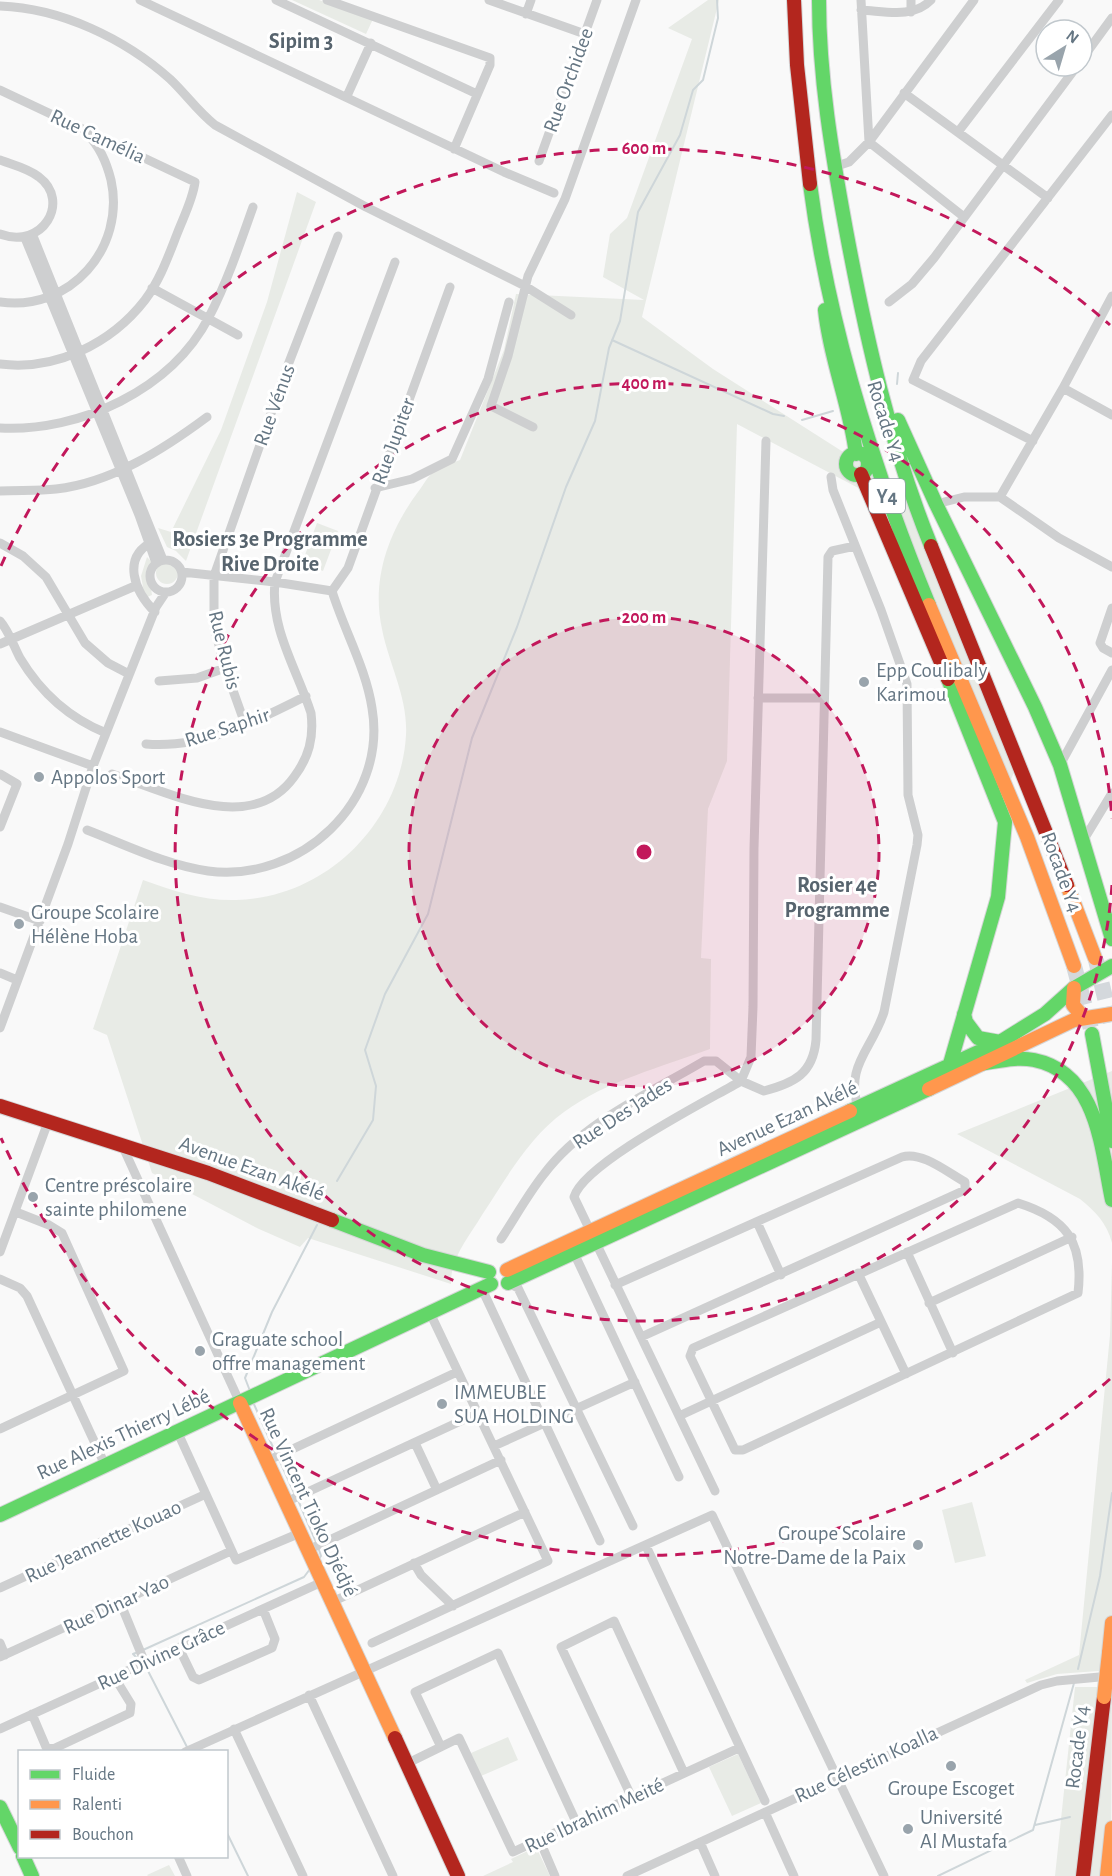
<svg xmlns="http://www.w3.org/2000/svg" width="1112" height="1876" font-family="'Alegreya Sans',sans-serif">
<rect width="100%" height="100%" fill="#f9f9f9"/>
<path fill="#e8ebe6" d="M292,0H319L373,19L366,34Z
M708,0H719L642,317L713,369L917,499L1015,770L997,812L864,491L737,424L727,761L708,809L701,958L711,959L710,1049C662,1067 606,1081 564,1112C529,1137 505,1180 482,1215C469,1237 450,1258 451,1284L308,1238L300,1247L259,1229L152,1173L107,1035L93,1029L143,880C173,891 204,901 236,900C326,898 401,823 406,735C408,697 389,665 382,629C371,579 389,531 418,492C423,486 428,475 435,471C443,466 452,463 460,460L504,350L516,294L644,300L603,277L610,234L627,218L692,39L668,28Z
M297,192L316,202L186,561L176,551L167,547L158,528L171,532L221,430L267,302Z
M317,523L338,531L323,571L302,563Z
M147,557L152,562L149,574L152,595L145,598L141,576Z
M156 573a11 11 0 1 1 22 0a11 11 0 1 1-22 0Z
M1112,1066V1243C1107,1223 1095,1211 1080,1199L957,1134L1112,1071Z
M1112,1262V1670L1057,1674L1027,1683L1025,1680L1079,1655L1110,1335Z
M972,1502L986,1556L955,1563L942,1510Z
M1075,1687H1112L1111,1876H1055Z
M508,1737L518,1760L481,1776L471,1753Z
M738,1754L761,1803L732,1816L709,1767Z
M536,1847L550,1876H483L513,1862L511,1859Z
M169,1865L175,1876H148L147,1875Z"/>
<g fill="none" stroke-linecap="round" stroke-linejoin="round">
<path stroke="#ced6d9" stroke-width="2" d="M612,340L773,414L784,416
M897,384L898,373
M802,420L833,411
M337,1181L373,1120L376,1086L365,1050L385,994L428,914L472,738L517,627L566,487L595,421L609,348L620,321L638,212L680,135L693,90L703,80L718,18L717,0
M250,1391L245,1378L272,1312L317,1225
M253,1402L276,1454
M279,1459L295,1495
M298,1500L316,1542
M318,1560L321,1556L318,1547
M143,1650L304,1577L310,1569
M138,1652L133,1654L140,1661
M146,1667L187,1747
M1078,1669L1100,1576L1112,1493
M1035,1825L1070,1817
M226,1831L248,1876
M938,1876L1033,1830L1074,1683"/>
<path stroke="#d4d8dc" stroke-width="16" stroke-dasharray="16 8" stroke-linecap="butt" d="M1096,960L1112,1027
M1074,966L1091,1029"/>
<defs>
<path id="fast" d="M819,0C819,77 832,154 846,230C866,337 890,445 931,546
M810,184C829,329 874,471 929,605
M825,310C830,359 850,405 856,454
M898,420L936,504
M846 464a11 11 0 1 1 22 0a11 11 0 1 1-22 0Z
M936,504L1035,707L1060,765L1112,939
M948,679L1005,822L998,897L950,1064
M964,1014L966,1022L978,1038L1000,1042
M1092,1034L1112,1141
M978,1064C996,1062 1016,1056 1034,1060C1098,1073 1101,1148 1112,1200
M850,1111L1000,1042L1045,1014L1074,988L1112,966
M332,1220L423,1255L489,1272
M508,1283L929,1089
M0,1515L491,1284
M0,1807L20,1848
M23,1856L32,1876"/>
<path id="slow" d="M929,605L1027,837L1074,966
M1067,885L1095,958
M1074,988L1073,1005L1084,1018
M929,1089L1074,1020L1112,1014
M507,1270L850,1111
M240,1403L395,1738
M1109,1653L1112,1623
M1107,1876L1112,1828"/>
<path id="jam" d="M794,0L797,65L810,184
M861,474L948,679
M931,546L1067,885
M0,1106L208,1173L332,1220
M395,1738L458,1876
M1083,1876L1104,1697"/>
</defs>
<use href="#fast" stroke="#d5d6d7" stroke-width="16"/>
<use href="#slow" stroke="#d5d6d7" stroke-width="16"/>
<use href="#jam" stroke="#d5d6d7" stroke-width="16"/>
<path stroke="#cecfd0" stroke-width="9" d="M140,0L504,172L554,193
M276,0L477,94
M327,0L490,58V65L454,149
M489,0L585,34
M861,0L869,142L964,217
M0,6C61,8 125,39 170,79C186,94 198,112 215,125L366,207L525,286L571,315
M861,10C884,11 913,19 931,0
M911,12V0
M526,14L531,0
M1082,59L1112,18
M0,90L195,182C193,199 183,218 177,234C168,257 160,280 145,300C111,344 55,371 0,364
M904,93L1048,198
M347,96L371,43
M958,132L1059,0
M0,160C13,165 28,168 39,177C71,201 43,250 0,234
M539,161L597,0
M834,167L849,162L869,142L974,0
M33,236L163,560
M25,238L139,515L156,563
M152,288L238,335
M1112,296L1063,388L1000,497L1059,538L1112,567
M0,302C70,312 126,248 111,180C107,164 101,148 88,135
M889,302L912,284L934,258L1077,66
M1063,388L1112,415
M533,427L491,406L508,356L528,276L565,199L636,0
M0,428C80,432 171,390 209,317C227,282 240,244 253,207
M1033,441L913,380L921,361L1112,115
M831,477L833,490L881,610L907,684L908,795L918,835L917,845L884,1012C871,1052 844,1065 859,1111
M375,488L412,479L452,459L488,379L509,302
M0,491C19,490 38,491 56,489C111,483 164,449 207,417
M936,504L964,497H1000
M154,541C120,557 135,592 155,612
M0,543L23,556L46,577L85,643L108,663L129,674
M150 576a16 16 0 1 1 32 0a16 16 0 1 1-32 0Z
M182,572L275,582L332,591
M332,591L348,568L450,287
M1112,608L1100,643L1103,648L1112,653
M0,621C9,631 14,647 20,658C41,693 69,718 106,733
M0,644L135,586
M159,681L197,678L225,668
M758,698H824
M245,724L225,668L214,626V576L288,365L338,236
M0,732L93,766
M146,744C202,749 257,721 306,696
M1060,765L1112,670
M0,774L17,784L0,827
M112,774C166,791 251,837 294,777C309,757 314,738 311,713C297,669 270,629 275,582L395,262
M87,830C126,845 166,865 208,871C300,883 388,802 372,708C366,668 344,630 332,591
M1083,841L1112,793
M0,907L40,921
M0,973L17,980
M0,1028L68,844L93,766L156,607L166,592
M122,1145L240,1403
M1018,1203C1066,1218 1084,1242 1078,1293L743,1450H735L690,1356L693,1348Z
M757,1222L781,1275
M501,1239C515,1218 528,1194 544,1174C583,1122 650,1093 704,1061H716L741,1081L764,1091C794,1083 813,1074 816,1040L828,557L832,551L855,546
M0,1252L48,1122
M907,1252L953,1353
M574,1253L679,1477
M858,1273L906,1374
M0,1279L20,1288L27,1296L106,1467
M508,1283L518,1288L633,1526
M615,1285L902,1157C922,1151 947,1172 965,1182V1190L641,1337
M482,1289L600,1541
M929,1303L1072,1237
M679,1416L881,1322
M0,1429L124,1371L62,1233L49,1225L16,1212
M178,1433L236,1560L300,1533
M415,1443L437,1490
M494,1446L635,1382
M267,1461L457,1372
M715,1491L574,1197C584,1163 707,1101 741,1081L751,1057L753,1007L754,848L766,441
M286,1502L478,1413
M646,1546L765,1801
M308,1550L501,1460
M414,1563L421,1575L453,1606
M0,1588L206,1494
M120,1602L145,1663
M332,1602L525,1512
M0,1643L5,1655
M372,1643L548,1561L431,1315
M179,1648L193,1677L199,1680L272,1648L275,1639L263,1609
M0,1657L231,1551
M309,1695L393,1876
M32,1714L46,1747L53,1749L130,1713L131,1704L115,1678
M0,1729L322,1582
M234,1729L303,1876
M441,1747L415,1692L498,1653L577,1824
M185,1752L712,1515L884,1876
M406,1764L459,1738L513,1852L739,1748
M632,1798L561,1647L614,1621L684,1773
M765,1812L794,1876
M540,1841L555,1876
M700,1842L715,1876
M178,1856L187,1876
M627,1876L1041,1685L1057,1681L1110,1676"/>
<use href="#fast" stroke="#63d668" stroke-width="14"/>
<use href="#slow" stroke="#ff974d" stroke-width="14"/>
<use href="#jam" stroke="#b3261e" stroke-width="14"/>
<defs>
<path id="slow-bridge" d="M1104,1697L1109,1653"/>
</defs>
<use href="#slow-bridge" stroke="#d5d6d6" stroke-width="16" stroke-linecap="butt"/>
<use href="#slow-bridge" stroke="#ff974d" stroke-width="14"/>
</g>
<circle cx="644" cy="852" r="235" fill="#c2185b" fill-opacity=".12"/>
<g fill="none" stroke="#c2185b" stroke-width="3" stroke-dasharray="10 8">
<circle cx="644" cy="852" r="235"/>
<path d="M1112 885A469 469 0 1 1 1112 819"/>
<path d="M1110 1379A704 704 0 0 1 1 1138M1 566A704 704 0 0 1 1110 325"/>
</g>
<g fill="#99a4ac" stroke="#fff" stroke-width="2">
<circle cx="864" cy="682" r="6"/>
<circle cx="39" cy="777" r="6"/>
<circle cx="19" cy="924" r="6"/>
<circle cx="33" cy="1197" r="6"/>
<circle cx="200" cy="1351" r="6"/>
<circle cx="442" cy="1404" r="6"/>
<circle cx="918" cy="1545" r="6"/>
<circle cx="951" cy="1766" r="6"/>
<circle cx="908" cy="1829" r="6"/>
</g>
<g text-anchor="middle" stroke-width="6" stroke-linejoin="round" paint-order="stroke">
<rect fill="#fff" stroke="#939fa8" stroke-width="1.5" x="869" y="479" width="36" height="34" rx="4.5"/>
<g font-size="20" font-weight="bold" fill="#657683">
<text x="887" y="503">Y4</text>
</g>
<g font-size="21" fill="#657683" stroke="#fff">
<text transform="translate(568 80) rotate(-70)" y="7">Rue Orchidee</text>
<text transform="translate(98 136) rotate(25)" y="7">Rue Camélia</text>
<text transform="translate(274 405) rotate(-70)" y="7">Rue Vénus</text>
<text transform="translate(886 421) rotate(73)" y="7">Rocade Y4</text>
<text transform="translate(393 441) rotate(-70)" y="7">Rue Jupiter</text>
<text transform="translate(225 650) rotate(76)" y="7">Rue Rubis</text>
<text transform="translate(227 727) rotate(-18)" y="7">Rue Saphir</text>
<text transform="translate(1062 872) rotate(70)" y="7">Rocade Y4</text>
<text transform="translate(622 1113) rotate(-33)" y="7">Rue Des Jades</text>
<text transform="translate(787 1118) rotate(-25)" y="7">Avenue Ezan Akélé</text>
<text transform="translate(252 1168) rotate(20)" y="7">Avenue Ezan Akélé</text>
<text transform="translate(123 1434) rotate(-25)" y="7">Rue Alexis Thierry Lébé</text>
<text transform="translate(309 1502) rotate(65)" y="7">Rue Vincent Tioko Djédjé</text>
<text transform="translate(103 1541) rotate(-25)" y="7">Rue Jeannette Kouao</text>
<text transform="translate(116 1604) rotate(-25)" y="7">Rue Dinar Yao</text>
<text transform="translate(161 1655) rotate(-25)" y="7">Rue Divine Grâce</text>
<text transform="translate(1077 1747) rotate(-83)" y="7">Rocade Y4</text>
<text transform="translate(866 1764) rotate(-25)" y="7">Rue Célestin Koalla</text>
<text transform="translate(594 1815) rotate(-25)" y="7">Rue Ibrahim Meité</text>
</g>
<g font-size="21" fill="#657683" stroke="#fff" text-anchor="start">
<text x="876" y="677">Epp Coulibaly<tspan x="876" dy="24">Karimou</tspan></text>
<text x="51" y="784">Appolos Sport</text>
<text x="31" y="919">Groupe Scolaire<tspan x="31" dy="24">Hélène Hoba</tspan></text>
<text x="45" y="1192">Centre préscolaire<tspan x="45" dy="24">sainte philomene</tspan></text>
<text x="212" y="1346">Graguate school<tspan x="212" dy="24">offre management</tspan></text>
<text x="454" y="1399">IMMEUBLE<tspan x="454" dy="24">SUA HOLDING</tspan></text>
<text x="906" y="1540" text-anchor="end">Groupe Scolaire<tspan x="906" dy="24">Notre-Dame de la Paix</tspan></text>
<text x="951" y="1795" text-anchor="middle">Groupe Escoget</text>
<text x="920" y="1824">Université<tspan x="920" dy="24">Al Mustafa</tspan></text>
</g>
<g font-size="22" font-weight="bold" fill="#57646e" stroke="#fff">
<text x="301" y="48">Sipim 3</text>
<text x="270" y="546">Rosiers 3e Programme<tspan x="270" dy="25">Rive Droite</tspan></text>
<text x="837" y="892">Rosier 4e<tspan x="837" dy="25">Programme</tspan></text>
</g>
</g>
<circle cx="644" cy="852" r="9" fill="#c2185b" stroke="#fff" stroke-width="3"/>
<g font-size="18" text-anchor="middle" font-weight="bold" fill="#c2185b" stroke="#fff" stroke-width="6" stroke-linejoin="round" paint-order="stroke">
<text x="644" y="154">600 m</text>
<text x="644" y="389">400 m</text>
<text x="644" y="623">200 m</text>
</g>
<rect x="18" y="1750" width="210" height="108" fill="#ffffff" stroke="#c1c8cd" stroke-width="1.5"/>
<rect x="30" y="1770" width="30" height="9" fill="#63d668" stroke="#c1c8cd" stroke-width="1.5"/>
<text x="72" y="1780" font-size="18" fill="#657683">Fluide</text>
<rect x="30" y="1800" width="30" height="9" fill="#ff974d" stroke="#c1c8cd" stroke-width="1.5"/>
<text x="72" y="1810" font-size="18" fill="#657683">Ralenti</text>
<rect x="30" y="1830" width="30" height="9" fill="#b3261e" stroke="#c1c8cd" stroke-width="1.5"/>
<text x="72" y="1840" font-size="18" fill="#657683">Bouchon</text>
<g transform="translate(1064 48) rotate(37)"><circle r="28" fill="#ffffff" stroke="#c1c8cd" stroke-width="1.5"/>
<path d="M0-4.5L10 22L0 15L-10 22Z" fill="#99a4ac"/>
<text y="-9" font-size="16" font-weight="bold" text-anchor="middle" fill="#657683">N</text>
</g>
</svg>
